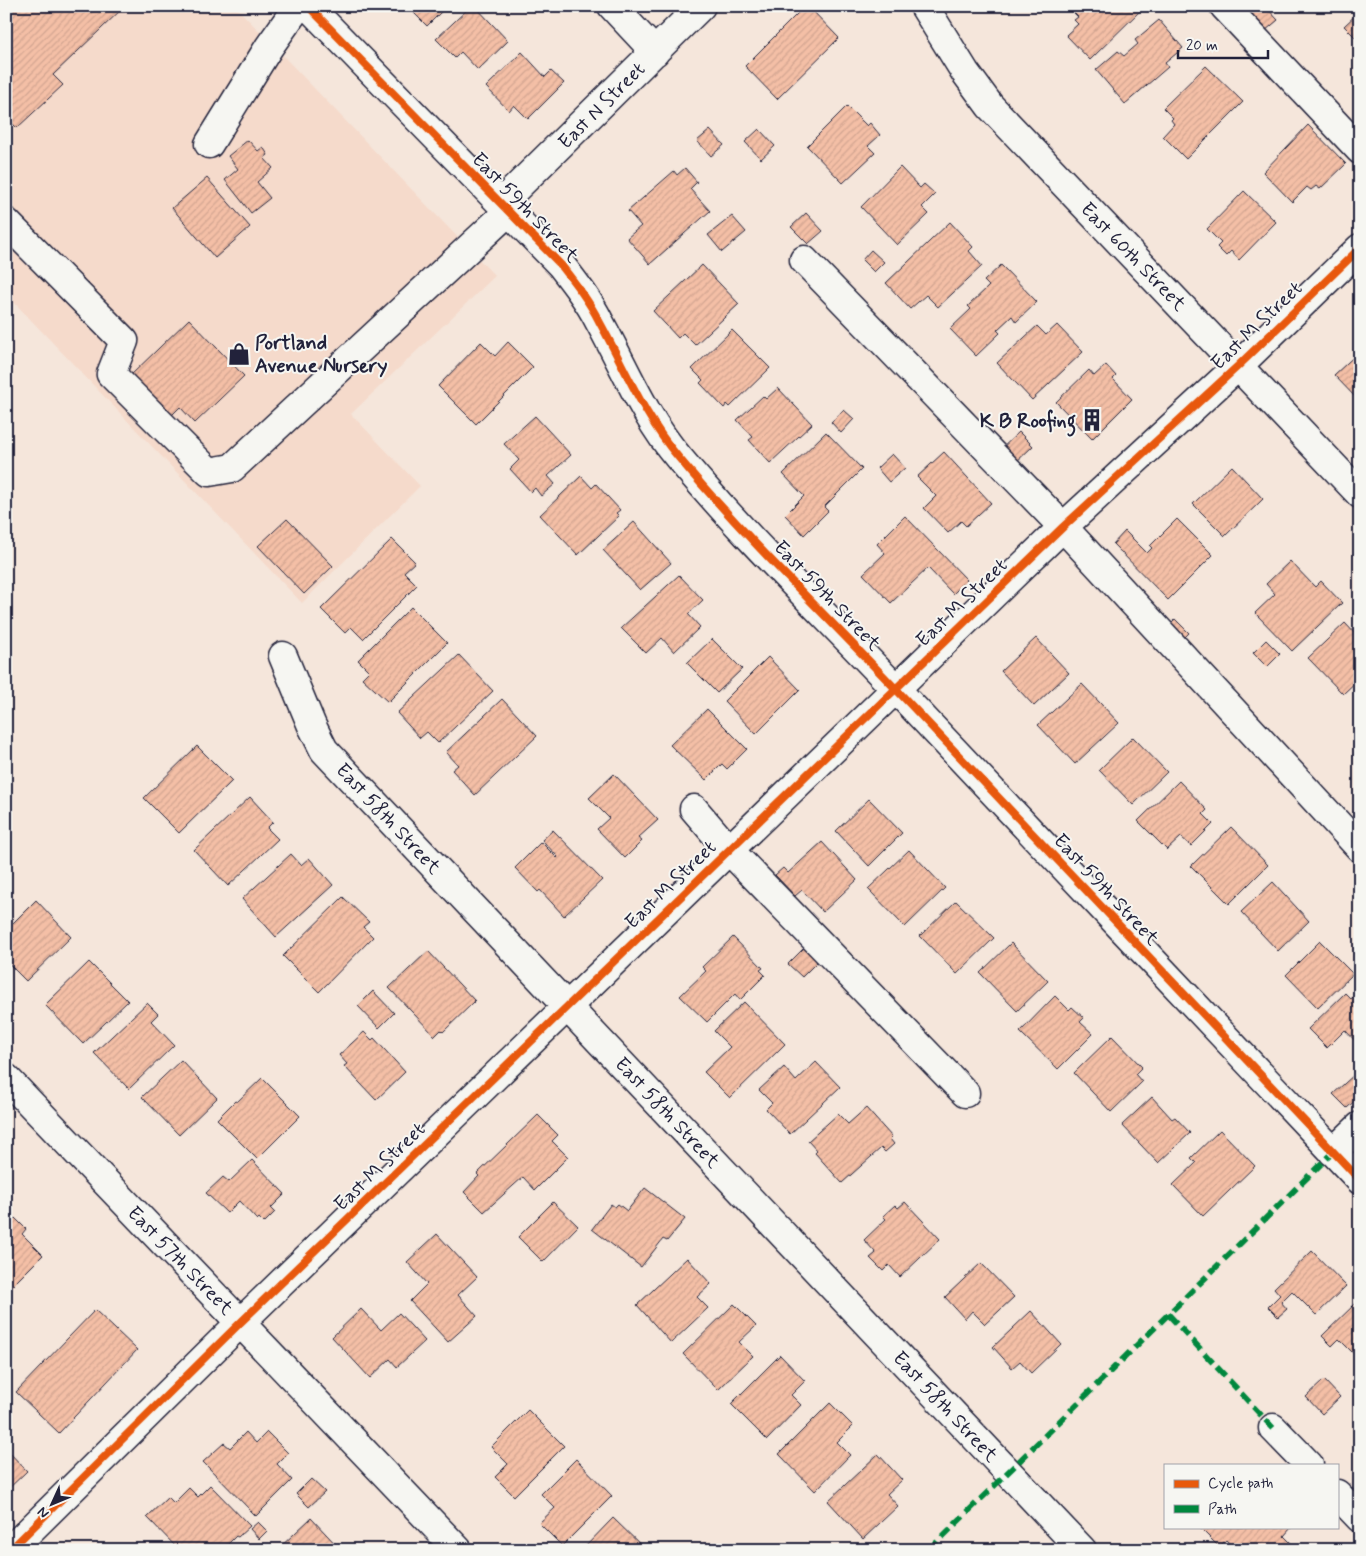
<svg xmlns="http://www.w3.org/2000/svg" width="1366" height="1556" font-family="Mynerve,sans-serif">
<defs>
<pattern id="building-hatch" width="6" height="6" patternUnits="userSpaceOnUse" patternTransform="scale(1.25)"><rect width="6" height="6" fill="#f4bfa6"/><path d="M-1 1l2-2M0 6l6-6M5 7l2-2" fill="none" stroke="#d1a490"/></pattern>
</defs>
<rect width="100%" height="100%" fill="#f5e6db"/>
<filter id="ink" filterUnits="userSpaceOnUse"><feTurbulence type="fractalNoise" baseFrequency=".02" numOctaves="2"/><feDisplacementMap in="SourceGraphic" scale="10" xChannelSelector="R" yChannelSelector="G"/><feConvolveMatrix kernelMatrix="1 2 1 2 8 2 1 2 1" color-interpolation-filters="sRGB"/></filter>
<g filter="url(#ink)">
<path fill="#f5dacb" d="M6,6H235L495,276L351,414L420,486L302,603L6,294Z"/>
<path fill="url(#building-hatch)" stroke="#22223b" d="M14,6H125L53,75L63,85L17,128L9,120L6,121V14Z
M407,6H447L427,26Z
M471,6H475L508,41L478,70L461,52L455,58L436,39Z
M805,6H808L839,38L777,99L745,66Z
M1067,6H1145L1090,60L1066,35L1078,24L1074,20L1078,17Z
M1253,6H1265L1278,20L1265,31L1247,12Z
M1360,11V42L1344,26Z
M1159,20L1183,48L1165,63L1168,67L1125,104L1096,70L1118,51L1124,56L1138,44L1135,40Z
M522,52L545,77L551,71L564,83L528,119L514,105L509,111L486,87Z
M1206,66L1243,102L1186,159L1163,136L1174,124L1171,120L1173,118L1163,108Z
M847,106L867,126L870,123L880,135L868,146L875,153L843,183L807,146Z
M1308,125L1346,164L1320,189L1316,186L1311,190L1307,187L1292,202L1263,172Z
M759,129L775,146L761,159L745,142Z
M710,130L724,145L711,156L697,141Z
M248,140L258,151L263,147L268,155L264,158L273,168L257,182L270,198L251,213L225,180L238,169L228,156Z
M900,167L920,188L924,184L935,194L922,207L929,214L897,245L861,207Z
M685,168L697,182L690,189L710,211L650,264L627,238L641,226L628,211L674,171L677,175Z
M207,178L250,227L215,258L172,208Z
M1244,191L1276,222L1239,260L1231,251L1226,256L1217,247L1221,243L1207,229Z
M806,213L823,231L808,244L791,227Z
M732,216L746,232L722,252L708,235Z
M950,222L973,247L969,251L982,266L938,307L926,295L910,309L886,283Z
M871,250L884,262L874,272L862,260Z
M702,265L739,304L695,345L683,333L678,338L653,311Z
M1001,265L1037,302L1016,322L1012,316L997,330L1000,333L976,356L950,329L971,309L968,306L989,286L984,281Z
M189,319L244,376L195,423L180,407L169,418L129,377Z
M1057,325L1083,352L1032,400L997,363L1037,326L1046,335Z
M732,330L770,368L730,407L727,404L724,408L700,383L703,380L692,369Z
M481,342L495,356L508,342L533,367L476,424L438,386Z
M1360,351V402L1334,375Z
M1106,365L1116,376L1113,379L1132,399L1092,439L1056,402L1089,370L1094,376Z
M778,388L812,424L770,463L749,440L753,437L737,420L763,396L766,399Z
M844,410L854,419L841,433L831,422Z
M535,416L571,455L548,476L555,484L541,496L535,488L531,492L510,469L519,460L504,444Z
M826,432L862,469L824,507L828,511L804,535L785,515L804,496L783,474Z
M1019,432L1033,446L1012,466L998,452Z
M944,452L991,503L966,526L961,521L948,533L924,508L936,496L917,477Z
M892,454L905,468L889,482L877,468Z
M1232,466L1263,499L1225,536L1193,504Z
M581,476L592,488L596,484L620,510L616,513L619,516L578,555L540,515Z
M905,516L967,580L953,594L928,568L891,603L863,574L885,553L877,544Z
M287,519L333,566L304,594L258,546Z
M1177,519L1213,555L1168,600L1113,544L1125,531L1147,553L1152,548L1150,546Z
M634,522L671,563L640,590L603,550Z
M392,539L415,562L404,572L417,585L363,639L351,627L345,633L321,609Z
M1290,561L1315,587L1321,581L1342,603L1292,651L1255,613L1275,594L1266,584Z
M679,575L703,600L688,614L700,627L674,652L662,638L646,653L621,628Z
M411,607L447,643L388,702L362,678L369,671L358,660Z
M1175,619L1189,633L1179,643L1165,629Z
M1345,623L1358,637L1355,641L1360,647L1358,651L1360,653V678L1343,694L1308,658Z
M1036,638L1069,673L1034,706L1001,671Z
M712,639L742,669L717,693L687,663Z
M1266,640L1280,654L1267,667L1253,653Z
M459,655L493,691L438,743L427,732L420,738L397,713Z
M768,657L800,690L756,734L724,701Z
M1082,684L1119,723L1075,764L1038,725Z
M502,699L537,736L475,795L452,770L458,765L446,752Z
M707,709L747,749L727,769L722,764L706,780L670,745Z
M1133,737L1167,772L1133,805L1099,770Z
M197,746L232,781L179,833L144,798Z
M614,774L658,820L638,838L642,841L625,858L597,829L609,818L589,798Z
M1179,781L1207,810L1203,814L1213,824L1191,846L1181,837L1167,850L1138,821Z
M250,797L273,822L267,828L278,839L228,886L194,850Z
M869,799L902,833L869,866L836,831Z
M1231,827L1268,865L1229,904L1191,866Z
M553,830L602,880L564,916L540,890L538,892L515,868L541,842L557,858L558,857L542,840Z
M822,842L857,880L823,912L802,890L795,896L775,875L783,868L788,873Z
M909,850L945,888L905,927L868,889Z
M291,854L301,865L309,858L333,885L276,937L242,899Z
M1273,882L1309,921L1278,951L1241,912Z
M343,897L369,922L363,927L373,937L319,992L283,956Z
M36,900L71,937L26,981L6,961V930Z
M956,901L994,938L957,974L920,936Z
M733,937L763,968L760,970L765,975L740,1000L735,994L707,1022L680,996L706,971L702,967Z
M1320,941L1353,974L1318,1008L1286,975Z
M1011,943L1048,981L1017,1011L980,973Z
M806,946L819,960L802,977L788,964Z
M428,951L475,1001L443,1032L441,1030L435,1036L389,988Z
M89,962L128,1001L83,1044L45,1005Z
M1360,990V1046L1345,1030L1327,1048L1308,1029L1345,993L1351,999Z
M373,991L394,1013L379,1028L358,1006Z
M1055,996L1069,1010L1072,1007L1084,1018L1080,1022L1093,1034L1058,1069L1020,1032Z
M744,1002L785,1044L730,1098L704,1072L730,1047L714,1031Z
M147,1003L158,1014L151,1021L174,1045L129,1089L94,1053Z
M364,1032L372,1040L374,1038L405,1072L376,1100L344,1066L347,1064L339,1055Z
M1112,1036L1142,1067L1135,1074L1142,1082L1111,1112L1074,1073Z
M181,1060L217,1098L179,1135L142,1097Z
M816,1062L840,1087L790,1134L766,1109L772,1103L759,1090L784,1067L796,1081Z
M1356,1073L1360,1077V1096L1347,1108L1333,1094Z
M262,1078L300,1116L257,1159L217,1119L235,1101L237,1102Z
M1152,1097L1172,1119L1175,1117L1190,1133L1158,1163L1122,1125Z
M866,1108L892,1137L890,1139L894,1144L885,1152L881,1148L842,1183L815,1153L817,1151L808,1141L838,1114L848,1124Z
M538,1115L558,1135L552,1141L568,1157L535,1190L523,1177L484,1212L464,1192L479,1176L477,1174Z
M1220,1130L1255,1166L1203,1216L1173,1185L1196,1163L1191,1158Z
M252,1160L285,1194L271,1208L275,1212L264,1223L259,1218L257,1220L239,1201L227,1213L206,1193L223,1177L229,1182Z
M645,1188L685,1219L667,1241L663,1239L641,1267L592,1229L611,1204L615,1207L618,1204L627,1211Z
M553,1202L578,1226L543,1262L518,1237Z
M905,1202L940,1239L900,1277L889,1265L883,1271L870,1258L876,1253L864,1240L886,1219L883,1216L895,1205L898,1208Z
M6,1209L26,1229L22,1234L43,1255L11,1287L6,1282Z
M437,1234L477,1277L458,1295L477,1316L448,1342L410,1301L427,1284L407,1262Z
M1312,1251L1346,1286L1316,1315L1292,1291L1281,1302L1287,1309L1278,1317L1268,1307L1280,1295L1274,1288Z
M687,1258L711,1284L697,1297L708,1308L671,1343L637,1305Z
M981,1263L1014,1297L985,1324L972,1311L965,1319L945,1297Z
M1357,1302L1360,1305V1360L1339,1339L1332,1346L1322,1336Z
M734,1304L756,1326L739,1342L753,1356L718,1390L683,1354Z
M361,1309L381,1330L399,1313L425,1341L397,1367L390,1359L370,1378L332,1337Z
M95,1310L137,1350L59,1433L16,1392Z
M1031,1311L1061,1344L1031,1373L1020,1361L1012,1368L993,1347Z
M780,1355L805,1381L791,1395L801,1405L767,1440L731,1404Z
M1324,1380L1340,1397L1322,1414L1306,1397Z
M830,1403L853,1426L837,1442L850,1455L815,1491L779,1454Z
M528,1410L564,1446L514,1496L495,1477L508,1464L491,1447Z
M246,1432L256,1443L267,1432L288,1453L277,1464L292,1480L256,1516L203,1462L224,1443L230,1448Z
M6,1449L27,1471L6,1491Z
M878,1454L902,1480L887,1494L898,1506L863,1539L828,1501Z
M576,1459L612,1496L562,1546L539,1523L555,1508L541,1494Z
M311,1479L325,1492L309,1507L296,1494Z
M210,1485L250,1526L238,1537L236,1536L222,1550H179L147,1517L168,1497L174,1503L189,1488L198,1497Z
M311,1518L341,1550H277Z
M613,1518L646,1550H582Z
M258,1522L267,1531L259,1539L250,1529Z
M1199,1527H1290L1291,1528L1284,1536L1292,1544L1286,1550H1236L1226,1540L1219,1547Z"/>
<g fill="none" stroke-linecap="round" stroke-linejoin="round">
<defs>
<path id="minor" d="M308,6L561,265C575,283 589,301 599,321C625,368 644,417 679,458C751,544 833,622 910,704C1060,863 1210,1021 1360,1180
M612,6L655,52
M924,6L965,72L990,106L1360,494
M1224,6L1360,150
M209,144L269,47L298,6
M501,203L701,6
M6,222L124,341L111,374L209,472L232,468L509,211
M804,260L1063,527L1360,848
M283,656L312,726L324,750L1082,1550
M694,809L729,850L965,1093
M6,1078L458,1550
M1333,1152L1360,1126
M1273,1428L1309,1465
M1337,1494L1360,1518
M10,1550L241,1322L1063,527L1238,366L1360,248"/>
</defs>
<use href="#minor" stroke="#22223b" stroke-width="31"/>
<use href="#minor" stroke="#f6f6f2" stroke-width="28"/>
<path stroke="#00873e" stroke-width="6" stroke-dasharray="12 6" stroke-linecap="butt" d="M1168,1314L1273,1428
M929,1550L1333,1152"/>
<defs>
<path id="cycleway" d="M308,6L561,265C575,283 589,301 599,321C625,368 644,417 679,458C751,544 833,622 910,704C1060,863 1210,1021 1360,1180
M10,1550L241,1322L1063,527L1238,366L1360,248"/>
</defs>
<use href="#cycleway" stroke="#f6f6f2" stroke-width="11"/>
<use href="#cycleway" stroke="#e8590c" stroke-width="8"/>
</g>
</g>
<defs>
<symbol id="shop-bare" viewBox="-9 -9 18 18"><path d="M-5-2.5h2.3a2.7 3.5 0 0 1 5.4 0H5L5.5 6h-11ZM-1.5-2.5h3a1.5 2.3 0 0 0-3 0Z" fill="#22223b" stroke="#f6f6f2" stroke-width="2.5" paint-order="stroke"/></symbol>
<symbol id="building-bare" viewBox="-9 -9 18 18"><path d="M-4-6H4V6H1V3H-1V6H-4ZM-2.5-4.3h1.7v1.8h-1.7ZM.8-4.3h1.7v1.8H.8ZM-2.5-1h1.7V.8h-1.7ZM.8-1h1.7V.8H.8Z" fill="#22223b" stroke="#f6f6f2" stroke-width="2.5" paint-order="stroke"/></symbol>
</defs>
<g fill-rule="evenodd">
<use href="#shop-bare" x="223" y="338" width="32" height="32"/>
<use href="#building-bare" x="1076" y="404" width="32" height="32"/>
</g>
<g text-anchor="middle" stroke-width="4" stroke-linejoin="round" paint-order="stroke">
<g font-size="20" fill="#22223b" stroke="#f6f6f2">
<text transform="translate(601 105) rotate(-45)" y="7">East N Street</text>
<text transform="translate(526 207) rotate(46)" y="7">East 59th Street</text>
<text transform="translate(1134 256) rotate(46)" y="7">East 60th Street</text>
<text transform="translate(1256 325) rotate(-44)" y="7">East M Street</text>
<text transform="translate(828 595) rotate(46)" y="7">East 59th Street</text>
<text transform="translate(961 602) rotate(-44)" y="7">East M Street</text>
<text transform="translate(389 818) rotate(47)" y="7">East 58th Street</text>
<text transform="translate(670 884) rotate(-44)" y="7">East M Street</text>
<text transform="translate(1107 889) rotate(47)" y="7">East 59th Street</text>
<text transform="translate(668 1112) rotate(47)" y="7">East 58th Street</text>
<text transform="translate(379 1166) rotate(-44)" y="7">East M Street</text>
<text transform="translate(181 1260) rotate(46)" y="7">East 57th Street</text>
<text transform="translate(946 1406) rotate(47)" y="7">East 58th Street</text>
</g>
<g font-size="20" font-weight="bold" fill="#22223b" stroke="#f6f6f2" text-anchor="start">
<text x="255" y="349">Portland<tspan x="255" dy="23">Avenue Nursery</tspan></text>
<text x="1076" y="427" text-anchor="end">K B Roofing</text>
</g>
</g>
<rect width="1366" height="1556" fill="none" stroke="#f6f6f2" stroke-width="25"/>
<rect x="12" y="12" width="1341" height="1531" fill="none" stroke="#22223b" stroke-width="2" filter="url(#ink)"/>
<rect x="1164" y="1464" width="175" height="65" fill="#f6f6f2" stroke="#a1a1a9"/>
<rect x="1174" y="1480" width="25" height="8" fill="#e8590c" stroke="#a1a1a9"/>
<text x="1208" y="1488" font-size="15" fill="#22223b">Cycle path</text>
<rect x="1174" y="1505" width="25" height="8" fill="#00873e" stroke="#a1a1a9"/>
<text x="1208" y="1514" font-size="15" fill="#22223b">Path</text>
<g transform="translate(52 1504) rotate(226)" stroke="#f6f6f2" stroke-width="4" paint-order="stroke">
<path d="M0-4L9 19L0 12L-9 19Z" fill="#22223b"/>
<text y="-8" font-size="14" font-weight="bold" text-anchor="middle" fill="#22223b">N</text>
</g>
<path d="M1178 50v8h90v-8" fill="none" stroke="#22223b" stroke-width="2.5"/>
<text x="1186" y="50" font-size="15" fill="#22223b" stroke="#f6f6f2" stroke-width="4" paint-order="stroke">20 m</text>
</svg>
